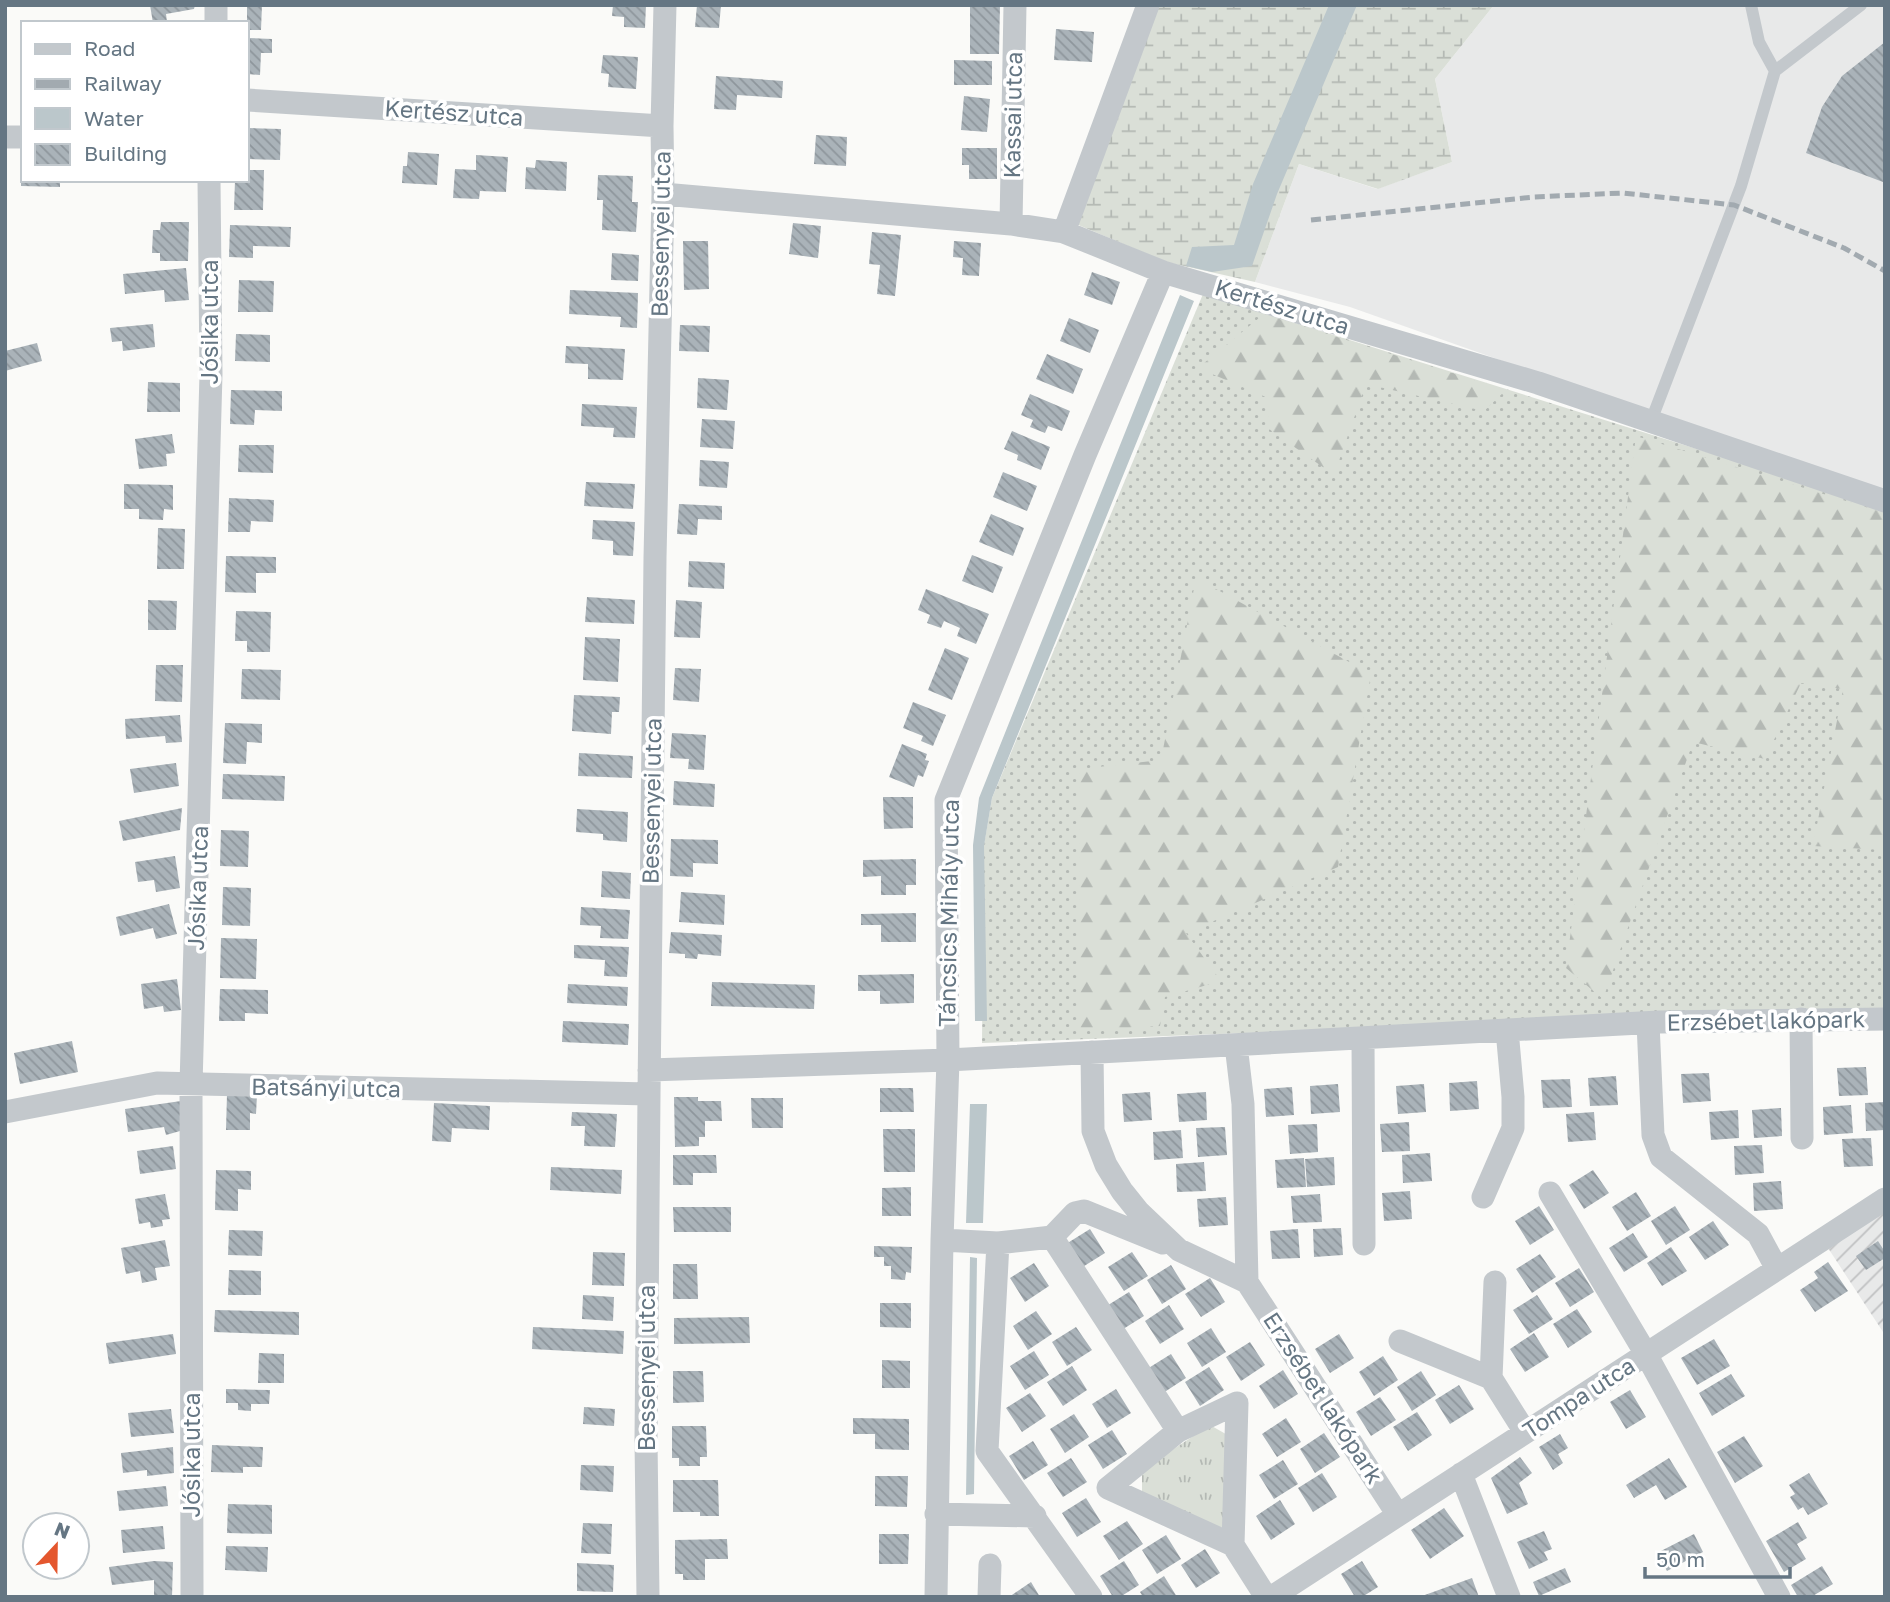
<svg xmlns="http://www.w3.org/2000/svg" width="1890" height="1602" font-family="'Golos Text',sans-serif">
<defs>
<pattern id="industrial-furrows" width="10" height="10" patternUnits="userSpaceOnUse" patternTransform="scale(1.75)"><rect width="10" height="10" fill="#e8e9e9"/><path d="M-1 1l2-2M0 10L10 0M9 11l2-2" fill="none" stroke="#c0c1c2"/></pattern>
<pattern id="grass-dots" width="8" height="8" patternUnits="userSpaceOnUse" patternTransform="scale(1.75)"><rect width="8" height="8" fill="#dadfd7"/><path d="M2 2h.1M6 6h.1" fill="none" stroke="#b4b9b4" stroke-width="1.8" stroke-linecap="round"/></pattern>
<pattern id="forest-firs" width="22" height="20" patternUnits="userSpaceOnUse" patternTransform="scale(1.75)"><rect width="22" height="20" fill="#dadfd7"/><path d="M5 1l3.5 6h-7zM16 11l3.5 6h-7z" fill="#b4b9b4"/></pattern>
<pattern id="wetland-marsh" width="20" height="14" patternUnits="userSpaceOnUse" patternTransform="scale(1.75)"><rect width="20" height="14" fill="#dadfd7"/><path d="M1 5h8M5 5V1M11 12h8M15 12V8" fill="none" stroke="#b4b9b4"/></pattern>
<pattern id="park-tufts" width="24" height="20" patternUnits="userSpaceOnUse" patternTransform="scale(1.75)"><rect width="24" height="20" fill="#dadfd7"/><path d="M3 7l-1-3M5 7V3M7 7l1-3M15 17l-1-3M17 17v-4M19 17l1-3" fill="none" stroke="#b4b9b4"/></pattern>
<pattern id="building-back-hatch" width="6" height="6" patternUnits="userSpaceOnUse" patternTransform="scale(1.75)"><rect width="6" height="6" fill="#aab3b9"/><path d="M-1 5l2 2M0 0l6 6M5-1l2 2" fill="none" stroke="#8e969c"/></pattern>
</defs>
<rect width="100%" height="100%" fill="#fafaf8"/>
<path fill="#e8e9e9" d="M1494,5H1885V496L1350,307L1255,282L1299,164L1377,189L1452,162L1435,79Z"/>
<path fill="url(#industrial-furrows)" d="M1885,1201V1335L1828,1248Z"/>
<path fill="url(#grass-dots)" d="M1203,294L1885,508V1009L982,1043L984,845L992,798Z"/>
<path fill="url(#forest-firs)" d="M1264,314L1506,390L1484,411L1366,384L1334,475L1269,429L1268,398L1198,368Z
M1636,436L1885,513V850L1813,846L1843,689L1801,683L1765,759L1693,742L1603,999L1566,968Z
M1196,578L1371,674L1338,867L1186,933L1221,981L1165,997L1160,1026L1079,1031L1080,769L1161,760Z"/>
<path fill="url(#wetland-marsh)" d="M1159,5H1494L1435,79L1452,162L1378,189L1299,164L1255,282L1166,262L1076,224Z"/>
<path fill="url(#park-tufts)" d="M1210,1425L1231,1437L1227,1530L1142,1494V1470Z"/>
<path fill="#bbc7cb" d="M1329,5H1357L1277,194L1252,266L1212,272L1186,266L1192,247L1234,245L1253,184Z
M1180,295L1194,301L992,798L984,846L987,1021H975L973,845L979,798Z
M970,1104H987L983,1223H966Z
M970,1257L977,1258L974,1494L966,1495Z"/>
<path fill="url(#building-back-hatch)" d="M150,5H195L194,9L166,14L167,22L161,23H153Z
M247,5H262L261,30H247Z
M613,5H646L645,28L624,27V17L612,16Z
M697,5H721L719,28L695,27Z
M970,5H1000L999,54H970Z
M1056,29L1094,32L1092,62L1054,60Z
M247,38L272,39V53H261L260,75L247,74Z
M1885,42V180L1883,182L1806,153L1822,107L1842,76Z
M603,55L638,57L636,89L608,87L609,74L601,73Z
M954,60L992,61V85H954Z
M716,76L783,81L782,98L737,95L736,110L714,109Z
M964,96L990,99L987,132L961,130Z
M247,128L281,129L280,160L247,159Z
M816,135L847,137L846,166L814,164Z
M962,148H997V179H969V165H962Z
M408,152L439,154L437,185L402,183L403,166H407Z
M476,155L508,157L506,192L480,191L479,199L453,198L455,169L476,170Z
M536,160L567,162L566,191L525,189L526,167L535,168Z
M247,170H264L263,210H234L235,180H247Z
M598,175L633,176L632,202H638L636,232L602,230L603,200H597Z
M21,180H60V187L21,186Z
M161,222H189L188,261H160V253H152L153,230H160Z
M793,223L821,226L818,258L789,254Z
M230,225L291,227L290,247L253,246V258L229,257Z
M872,232L901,235L895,296L877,294L880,265L869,264Z
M683,241H708L709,289L684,290Z
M954,241L981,243L979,276L962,275L963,258L953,257Z
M612,253L639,255L638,281L611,280Z
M186,268L189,300L165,302L164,290L125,294L123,274Z
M1092,272L1120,282L1112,305L1084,295Z
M239,280L274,281L273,312H238Z
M570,290L638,293L637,328L620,327L621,317L569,314Z
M1069,318L1099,330L1090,353L1060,341Z
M153,324L155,347L123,351L122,341L112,342L110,328Z
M680,325L710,326L709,352L679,351Z
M236,334L270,335V362L235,361Z
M37,343L42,361L5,371V351Z
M566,346L625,349L623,380L588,379V364L565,363Z
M1047,354L1083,369L1073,394L1036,379Z
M698,378L729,380L727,410L697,408Z
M148,382L180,383V412H147Z
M231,390L282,391V411L255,410L254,425L230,424Z
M1030,394L1070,411L1062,431L1048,426L1045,433L1030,427L1033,420L1021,415Z
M582,404L637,407L635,438L613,437L614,428L581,426Z
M702,419L735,421L733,449L700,447Z
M1012,431L1050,447L1041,470L1017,460L1018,455L1004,449Z
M172,434L175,453L166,454L167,466L139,469L135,439Z
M239,445H274L273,473L238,472Z
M700,460L729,462L727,488L699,486Z
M1003,472L1037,486L1027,511L993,497Z
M586,482L635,484L633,509L584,506Z
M124,484L173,485V510L164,509L163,520L139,519V509H124Z
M229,498L274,500L273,522L251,521L250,532H228Z
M679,504L722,506V520L698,519L697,535L677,534Z
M991,514L1024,528L1013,556L979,542Z
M593,520L635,522L633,556L613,555V541L592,539Z
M158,528L185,529L184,569H157Z
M972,555L1003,567L993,593L962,581Z
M226,556L276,557V573H256V593L225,592Z
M689,561L725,563L724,589L688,587Z
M926,589L989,614L976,644L957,636L960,628L944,621L941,628L927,623L930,615L918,610Z
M587,597L635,600L634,624L585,622Z
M148,600L177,601L176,630H148Z
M676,600L702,602L700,638L674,637Z
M236,611L271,612L270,652H247V641H235Z
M585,637L620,639L618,682L583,680Z
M945,648L969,658L952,700L928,690Z
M156,665H183L182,702L155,701Z
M675,668L701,669L699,702L673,700Z
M242,669L281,670L280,700L241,699Z
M574,695L620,697L619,712H612L611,734L572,731Z
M913,702L946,715L933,746L921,741L923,736L903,728Z
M180,715L182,742L166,743L165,736L126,739L125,719Z
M225,723L262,724V743L247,742L246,764L223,763Z
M672,733L706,735L704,770L688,769L689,759L670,758Z
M902,744L927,754L925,760L929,761L923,777L918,775L914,787L889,777Z
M579,753L633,756L632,778L578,776Z
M176,763L179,786L134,793L130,769Z
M223,774L285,776L284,801L222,799Z
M674,781L715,784L714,807L673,805Z
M883,797H913V828L884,829Z
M182,808L180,830L123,841L119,821Z
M577,809L628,812L627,842L603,840V834L576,832Z
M221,830L249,831L248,867L220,866Z
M671,839L718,840V864L693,863V877L670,876Z
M175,856L180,888L156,892L154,880L138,882L135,862Z
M916,859V885H906V895H881V876L863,877V860Z
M602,871L631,873L630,899L601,897Z
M223,887L251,888L250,926L222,925Z
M681,892L725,895L724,925L679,922Z
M169,904L177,934L156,939L153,928L120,936L116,917Z
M581,907L630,910L628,939L600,938L601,926L580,925Z
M916,913V942H881V925H861V914Z
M671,932L722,935L721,956L698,954L697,959L685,958V954L669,953Z
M221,938L257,939L256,979L220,978Z
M574,945L629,947L627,977L604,976L605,960L574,958Z
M914,974V1003L880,1004V991H858V975Z
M177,979L181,1010L164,1012L163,1006L144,1009L141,984Z
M712,982L815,985L814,1009L711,1006Z
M568,984L628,987L627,1006L567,1003Z
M220,989L268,990V1014L245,1013V1021H219Z
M563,1021L629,1024L628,1045L562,1042Z
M72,1041L78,1072L20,1084L14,1053Z
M1866,1067L1868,1095L1839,1096L1837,1068Z
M1709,1073L1711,1101L1683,1103L1681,1074Z
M1616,1076L1618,1105L1590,1106L1588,1078Z
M1570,1079L1572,1107L1543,1108L1541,1080Z
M1477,1081L1479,1109L1450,1111L1449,1083Z
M1338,1084L1340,1112L1311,1114L1310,1086Z
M1424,1084L1426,1112L1398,1114L1396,1086Z
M1292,1087L1294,1115L1266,1117L1264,1089Z
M880,1088H913L914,1112H880Z
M1150,1092L1152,1120L1124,1122L1122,1094Z
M1206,1092L1207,1120L1179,1122L1177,1094Z
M227,1094L257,1095L256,1114L250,1113V1130H226Z
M674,1097H698V1101H721L722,1121H705V1137H699V1146L675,1147Z
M751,1098H783V1128H752Z
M181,1101L180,1131L166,1135L164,1127L128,1132L125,1109Z
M1885,1102V1130L1866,1131L1865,1103Z
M434,1103L490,1106L489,1130L452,1128L451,1142L432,1141Z
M1851,1105L1853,1133L1824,1135L1823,1107Z
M1781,1108L1782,1136L1754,1138L1752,1110Z
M1738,1110L1739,1138L1711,1140L1709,1112Z
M572,1112L617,1114L615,1147L584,1146L585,1126H571Z
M1594,1112L1596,1140L1568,1142L1566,1114Z
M1409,1122L1410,1151L1382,1152L1380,1124Z
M1317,1124L1318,1152L1290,1154L1288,1125Z
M1225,1127L1227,1155L1198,1157L1196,1128Z
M883,1129H915V1172H884Z
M1181,1130L1183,1158L1154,1160L1153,1132Z
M1871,1138L1873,1166L1844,1167L1842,1139Z
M1762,1145L1764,1173L1735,1175L1734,1146Z
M173,1146L176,1169L140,1174L137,1151Z
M1430,1153L1432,1181L1403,1183L1402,1155Z
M673,1155H716L717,1173H693V1185H673Z
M1334,1157L1335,1185L1307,1187L1305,1159Z
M1304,1158L1306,1187L1277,1188L1275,1160Z
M1204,1162L1206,1191L1177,1192L1176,1164Z
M551,1167L622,1170L621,1194L550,1190Z
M216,1170L251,1171V1190L238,1189V1211L215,1210Z
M1593,1170L1609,1193L1584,1209L1569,1185Z
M1781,1181L1783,1209L1754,1211L1753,1183Z
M911,1187V1216H882V1188Z
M1410,1191L1412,1219L1384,1221L1382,1193Z
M1636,1192L1651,1216L1627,1231L1612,1207Z
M165,1194L170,1219L162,1220L163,1226L151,1228L150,1222L139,1224L135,1199Z
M1320,1194L1322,1222L1293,1223L1291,1196Z
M1226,1197L1228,1225L1199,1227L1197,1199Z
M1539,1206L1554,1230L1530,1245L1515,1221Z
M1675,1206L1690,1230L1666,1245L1651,1221Z
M673,1207H731V1232H674Z
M1713,1221L1729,1245L1705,1260L1689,1237Z
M1341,1228L1343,1255L1314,1257L1313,1229Z
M1090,1229L1105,1253L1081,1268L1066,1244Z
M1298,1229L1300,1258L1272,1259L1270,1231Z
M229,1230L263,1231L262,1256L228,1255Z
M1633,1233L1648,1257L1624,1272L1609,1248Z
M165,1240L170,1266L155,1268L157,1280L142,1283L140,1271L126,1274L121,1248Z
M1878,1241L1885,1252V1258L1866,1270L1856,1256Z
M874,1246L912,1247L911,1273L906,1272L905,1280L891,1279V1266H884V1257H874Z
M1671,1247L1687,1271L1662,1286L1647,1263Z
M593,1252L625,1253L624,1286L592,1285Z
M1132,1252L1148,1276L1124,1291L1108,1267Z
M1540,1254L1556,1277L1532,1293L1516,1269Z
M1828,1262L1848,1291L1815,1312L1800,1290L1818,1278L1814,1272Z
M1034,1263L1049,1286L1025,1302L1010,1278Z
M673,1264H697L698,1299H673Z
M1171,1265L1186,1289L1162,1304L1147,1280Z
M1579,1268L1594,1292L1570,1307L1555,1283Z
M229,1270L261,1271V1295H228Z
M1210,1278L1225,1302L1201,1317L1185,1294Z
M1129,1292L1144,1316L1120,1331L1105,1307Z
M583,1295L614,1297L613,1321L582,1319Z
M1537,1295L1553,1319L1529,1334L1513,1310Z
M880,1303H911V1328L880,1327Z
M1169,1305L1184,1329L1160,1344L1145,1321Z
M1577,1309L1592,1332L1568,1348L1553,1324Z
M215,1310L299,1312V1335L214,1332Z
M1036,1311L1052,1334L1028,1350L1013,1326Z
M749,1317L750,1343L674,1344V1318Z
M533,1327L624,1331L623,1354L532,1349Z
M1076,1327L1092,1350L1067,1366L1052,1342Z
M1211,1328L1226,1352L1202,1367L1187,1343Z
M1534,1333L1549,1357L1525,1372L1510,1349Z
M173,1334L176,1354L109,1364L106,1343Z
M1339,1334L1354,1358L1330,1373L1315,1349Z
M1714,1339L1730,1366L1697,1385L1681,1358Z
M1250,1342L1265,1365L1241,1381L1226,1357Z
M1034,1351L1049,1375L1025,1390L1010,1366Z
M259,1353L284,1354V1383H258Z
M1171,1354L1186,1378L1163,1393L1147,1369Z
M1383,1356L1398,1380L1374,1396L1359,1372Z
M882,1360L910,1361V1388H882Z
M1072,1366L1087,1390L1063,1406L1047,1382Z
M1209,1367L1224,1390L1200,1406L1185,1382Z
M1283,1370L1298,1394L1274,1409L1259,1386Z
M673,1371H703L704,1402L673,1403Z
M1421,1371L1436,1395L1412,1411L1397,1387Z
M1731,1374L1745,1396L1712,1416L1699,1393Z
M1459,1385L1474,1409L1450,1424L1435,1400Z
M226,1389L270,1390L269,1404H251V1411L238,1410V1403H226Z
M1116,1389L1131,1413L1107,1428L1092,1404Z
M1630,1390L1646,1417L1626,1429L1610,1402Z
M1030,1393L1046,1416L1022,1432L1006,1408Z
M1380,1397L1396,1420L1371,1436L1356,1412Z
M584,1407L615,1409L614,1426L583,1424Z
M171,1409L174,1433L131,1437L128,1413Z
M1417,1412L1432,1435L1408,1451L1393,1427Z
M1074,1414L1089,1437L1065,1453L1050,1429Z
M853,1418L909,1419V1450L875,1449V1434H853Z
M1286,1418L1301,1442L1277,1457L1262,1434Z
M672,1426H706L707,1457H700V1466H679V1458H672Z
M1112,1430L1127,1454L1103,1469L1088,1445Z
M1324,1433L1340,1457L1315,1473L1300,1449Z
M1560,1434L1568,1448L1558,1454L1563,1463L1553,1470L1539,1447Z
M1744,1436L1763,1466L1735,1483L1717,1452Z
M1033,1441L1048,1465L1024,1480L1009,1456Z
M212,1445L263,1447L262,1467H243V1473L211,1472Z
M173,1447L174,1473L147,1476V1470L123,1473L121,1453Z
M1520,1457L1532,1473L1519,1483L1528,1504L1507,1514L1491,1478Z
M1071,1458L1087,1482L1063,1497L1047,1473Z
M1669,1458L1687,1487L1665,1500L1656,1485L1634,1498L1626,1485Z
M1283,1460L1298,1484L1274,1499L1259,1475Z
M581,1465L614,1466L613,1492L580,1490Z
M1322,1473L1337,1497L1313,1512L1298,1488Z
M1809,1473L1828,1504L1808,1515L1803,1507L1798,1510L1790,1497L1795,1494L1789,1485Z
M875,1476H908L907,1507L875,1506Z
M673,1480H718L719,1516H700V1512H673Z
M166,1486L168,1506L119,1511L117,1491Z
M1086,1498L1101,1522L1077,1537L1062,1513Z
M1280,1500L1295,1524L1271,1540L1256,1516Z
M228,1504L272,1505V1534L227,1533Z
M1444,1508L1464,1536L1430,1559L1411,1530Z
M1127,1521L1143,1544L1119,1560L1103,1536Z
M1798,1522L1807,1538L1797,1544L1806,1559L1784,1572L1766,1541Z
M583,1523L612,1524L611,1554L581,1553Z
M163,1526L165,1549L123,1553L121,1530Z
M1544,1531L1552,1549L1544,1552L1548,1560L1529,1569L1517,1542Z
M879,1534H909L908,1564H879Z
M1694,1534L1703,1552L1667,1571L1657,1553Z
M1166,1535L1181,1559L1157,1574L1142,1550Z
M727,1539L728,1559H705V1580H683V1574H675V1540Z
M226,1546L268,1547L267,1572L225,1570Z
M1205,1549L1220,1573L1196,1588L1181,1565Z
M154,1561L173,1562L172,1597H154V1580L112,1585L109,1567Z
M1124,1561L1139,1585L1120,1597H1113L1100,1576Z
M1362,1561L1378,1587L1362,1597H1355L1341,1574Z
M577,1563L614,1565L613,1592L577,1591Z
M1822,1566L1833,1584L1811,1597H1798L1791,1585Z
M1565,1568L1571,1582L1539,1596L1533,1582Z
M1164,1576L1177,1597H1143L1140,1592Z
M1472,1578L1479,1597H1422V1596Z
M1031,1582L1040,1597H1009Z"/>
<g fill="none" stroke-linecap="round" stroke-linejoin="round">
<path stroke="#c3c8cc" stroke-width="12" d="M1751,5L1759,42L1775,71
M1651,421L1741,186L1775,71L1861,5"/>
<path stroke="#c3c8cc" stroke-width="23" d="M216,23V5
M247,100L662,126
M5,137H23
M663,194L1011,224L1064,232L1163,272L1538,383L1885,501
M1011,224L1015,5
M1064,232L1148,5
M1801,1019L1802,1138
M1648,1023L1653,1135L1661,1157L1758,1234L1777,1269
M1363,1038L1364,1244
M1236,1045L1243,1104L1247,1282
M1092,1052L1093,1131L1106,1165L1122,1191L1138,1211L1179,1250L1247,1282L1398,1515
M649,1070L948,1060L1659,1022L1885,1019
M5,1112L157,1083L649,1094
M1550,1193L1646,1354L1779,1597
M1483,1197L1513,1128V1097L1507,1030
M1052,1237L1178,1431
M942,1240L998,1243L1052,1237L1075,1213L1084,1211L1163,1243
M998,1243L987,1451L1091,1597
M1400,1341L1491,1378L1525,1432
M1491,1378L1495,1282
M1461,1474L1509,1597
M936,1514L1035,1516
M1233,1545L1237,1403L1178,1431L1108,1488L1233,1545L1266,1597
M192,1597L191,1085L211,374L209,180
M648,1597L646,1440L649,1094L655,558L663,194L662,126L665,5
M936,1597L942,1240L948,1060L946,800L1085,455L1163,272
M989,1597L990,1565
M1272,1597L1885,1199"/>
<path stroke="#a2aab0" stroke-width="5" stroke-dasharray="10 5" stroke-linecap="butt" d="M1311,220L1534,197L1623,193L1734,205L1844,248L1885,271"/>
</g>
<g text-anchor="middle" stroke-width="7" stroke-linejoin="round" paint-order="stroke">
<g font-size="23" fill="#657683" stroke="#fff">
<text transform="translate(454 113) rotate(4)" y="8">Kertész utca</text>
<text transform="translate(1013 115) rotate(-89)" y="8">Kassai utca</text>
<text transform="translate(661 234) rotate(-89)" y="8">Bessenyei utca</text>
<text transform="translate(1282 307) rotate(17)" y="8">Kertész utca</text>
<text transform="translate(210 322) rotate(-90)" y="8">Jósika utca</text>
<text transform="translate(652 801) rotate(-89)" y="8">Bessenyei utca</text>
<text transform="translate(198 888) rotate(-88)" y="8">Jósika utca</text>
<text transform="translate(949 913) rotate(-89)" y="8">Táncsics Mihály utca</text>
<text transform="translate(1766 1021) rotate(-1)" y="8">Erzsébet lakópark</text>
<text transform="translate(326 1088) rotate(1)" y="8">Batsányi utca</text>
<text transform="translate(647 1368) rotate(-90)" y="8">Bessenyei utca</text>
<text transform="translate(1323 1398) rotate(57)" y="8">Erzsébet lakópark</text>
<text transform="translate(1579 1398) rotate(-33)" y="8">Tompa utca</text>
<text transform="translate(192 1455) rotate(-90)" y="8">Jósika utca</text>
</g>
</g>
<rect width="1890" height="1602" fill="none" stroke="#657683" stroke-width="14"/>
<rect x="21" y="21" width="228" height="161" fill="#ffffff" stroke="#c1c8cd" stroke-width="2"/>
<rect x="35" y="44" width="35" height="10" fill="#c3c8cc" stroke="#c1c8cd" stroke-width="2"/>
<text x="84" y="56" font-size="21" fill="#657683">Road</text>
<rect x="35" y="79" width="35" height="10" fill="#a2aab0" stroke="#c1c8cd" stroke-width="2"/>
<text x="84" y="91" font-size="21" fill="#657683">Railway</text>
<rect x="35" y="108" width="35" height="21" fill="#bbc7cb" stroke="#c1c8cd" stroke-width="2"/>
<text x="84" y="126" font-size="21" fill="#657683">Water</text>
<rect x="35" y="144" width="35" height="21" fill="url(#building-back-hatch)" stroke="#c1c8cd" stroke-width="2"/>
<text x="84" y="161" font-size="21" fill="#657683">Building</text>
<g transform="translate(56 1546) rotate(22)"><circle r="33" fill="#ffffff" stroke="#c1c8cd" stroke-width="2"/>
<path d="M0-5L12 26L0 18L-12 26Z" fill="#e4572e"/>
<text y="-10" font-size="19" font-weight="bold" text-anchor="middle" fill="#657683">N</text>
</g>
<path d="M1645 1567v10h145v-10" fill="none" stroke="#657683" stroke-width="3.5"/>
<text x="1656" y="1567" font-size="21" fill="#657683" stroke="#ffffff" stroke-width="5" paint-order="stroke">50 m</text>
</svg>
